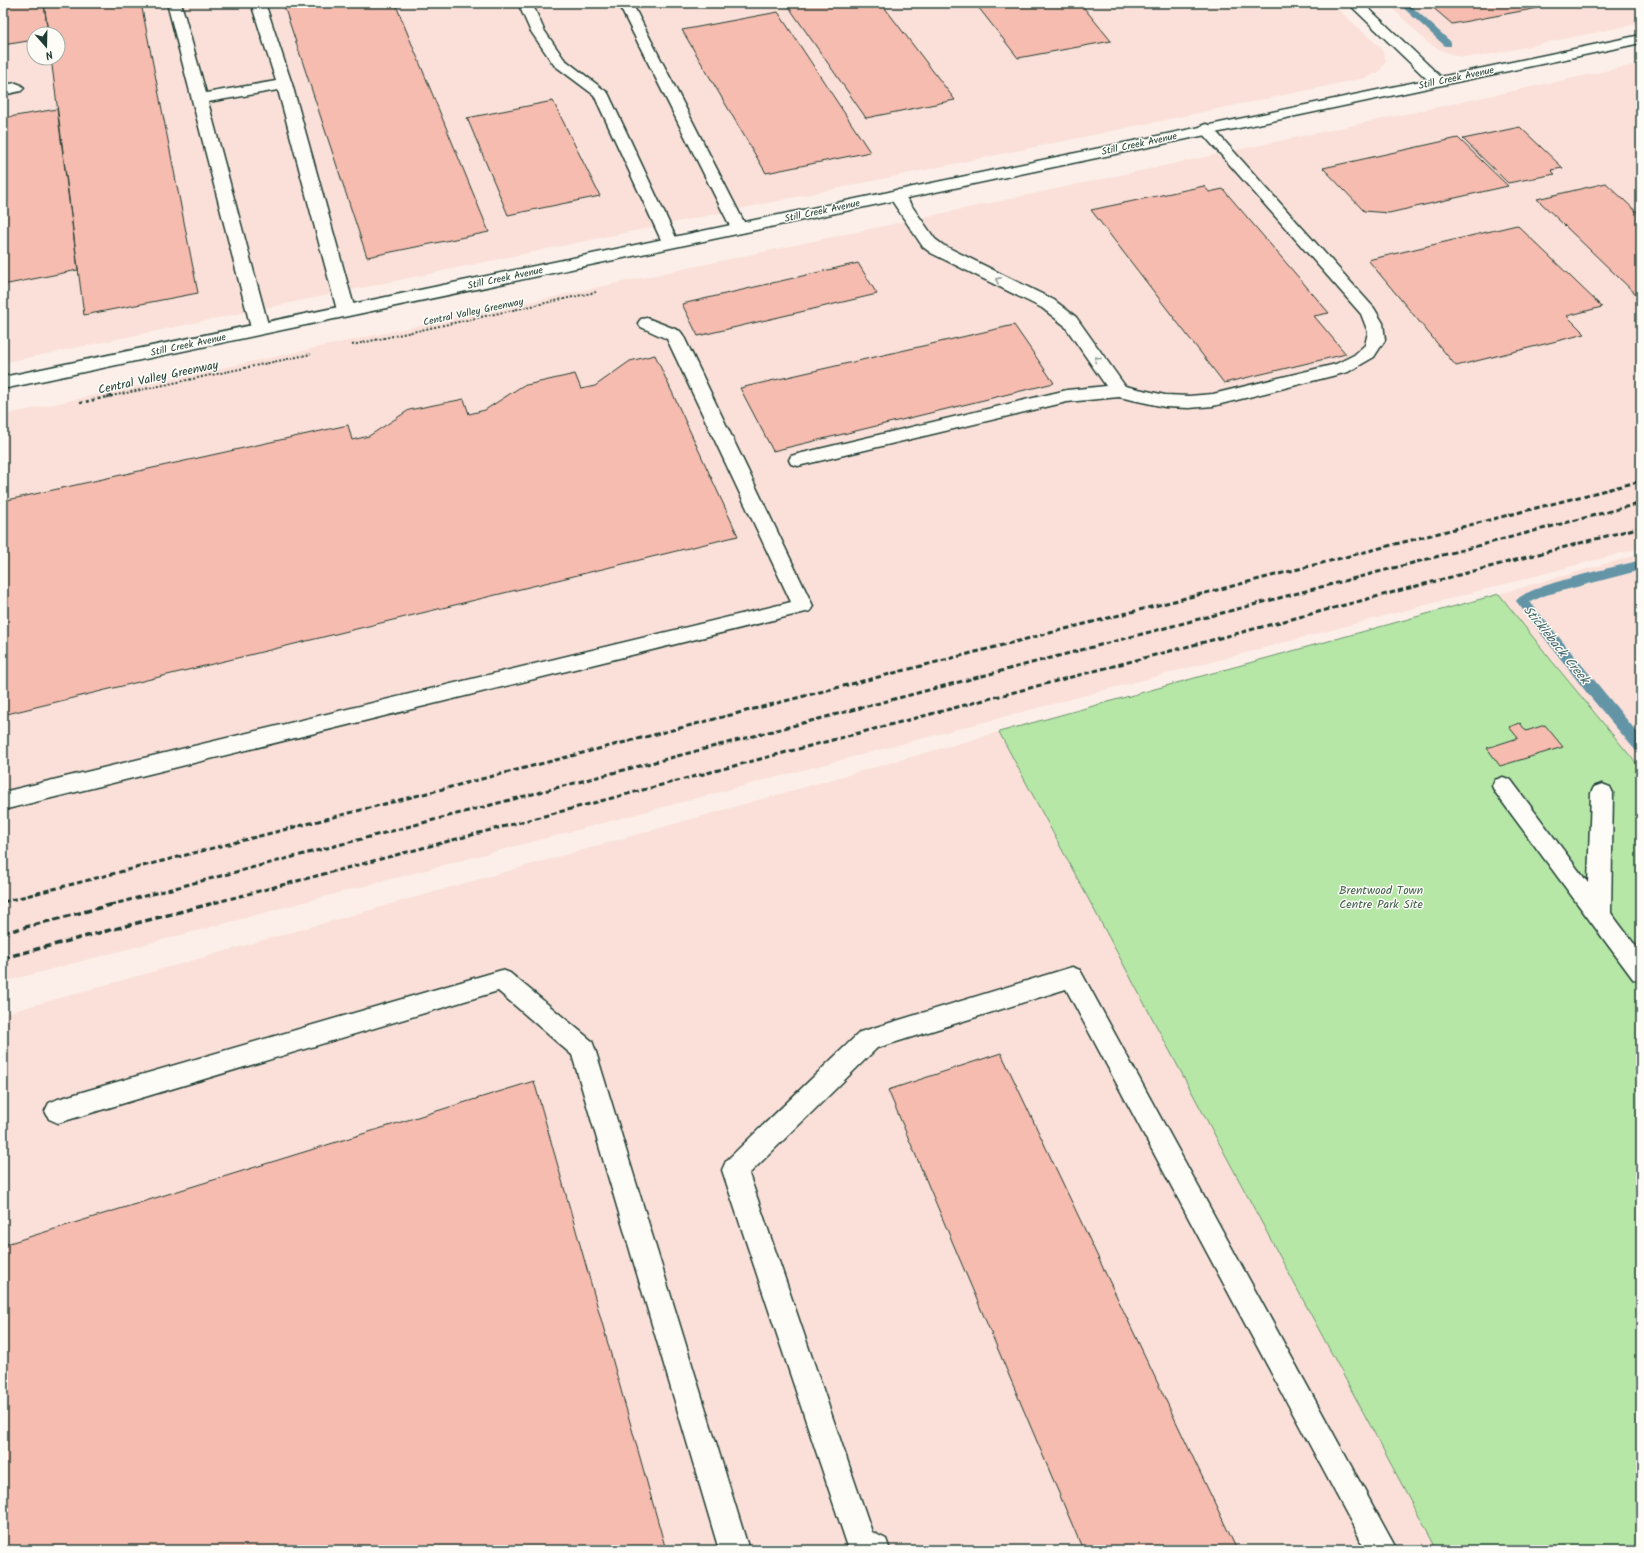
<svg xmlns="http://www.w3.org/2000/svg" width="1644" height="1553" font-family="Kalam,sans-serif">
<rect width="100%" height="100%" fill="#fcefe9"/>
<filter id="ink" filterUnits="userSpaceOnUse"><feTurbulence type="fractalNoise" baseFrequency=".025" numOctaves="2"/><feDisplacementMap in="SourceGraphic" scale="8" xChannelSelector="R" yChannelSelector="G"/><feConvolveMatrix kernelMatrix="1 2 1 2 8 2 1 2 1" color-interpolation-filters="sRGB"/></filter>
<g filter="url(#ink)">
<path fill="#fae0d8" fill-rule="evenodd" d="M3,3H1331L1381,48L1386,61L1379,72L1365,78L3,363ZM34,34H58V58H34Z
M1387,3H1641V23L1482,56L1461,57L1440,50L1428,43Z
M1638,64L1641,67V548L3,982V415Z
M1641,554V769L1551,660L1499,594Z
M999,732L1437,1550H3V1014Z"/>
<path fill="#b6e7a7" stroke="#6a926e" d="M1499,594L1551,660L1641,769V1550H1437L999,732Z"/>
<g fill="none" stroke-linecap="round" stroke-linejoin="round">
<path fill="#6495a7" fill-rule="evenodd" d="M1398,3H1408L1451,42V46H1445Z
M1641,560V570L1546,595L1530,602L1641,737V752L1636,751L1587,693L1516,601C1524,586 1620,566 1641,560Z"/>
</g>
<path fill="#f6bcaf" stroke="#1f3d34" d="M3,3H44L48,34H34V40L3,45Z
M44,3H141L198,293L84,315L51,58H58V34H48Z
M283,3H395L489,232L367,257Z
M786,3H881L955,100L866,118Z
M975,3H1080L1111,41L1018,58Z
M1440,3H1531L1538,8L1452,24L1430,5Z
M778,12L870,152L766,173L682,30Z
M553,101L600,196L508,215L467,118Z
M57,109L78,270L3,285V118Z
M1520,127L1563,168L1551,170L1555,174L1508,183L1463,139Z
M1458,138L1508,186L1389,213L1364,211L1323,168Z
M1606,183L1641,216V299L1537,199Z
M1204,186L1209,192L1223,189L1329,313L1314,316L1346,354L1224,383L1091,210Z
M1517,225L1602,307L1567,316L1585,334L1456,366L1368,260Z
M858,263L877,294L698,336L682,304Z
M1014,325L1054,383L773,451L740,388Z
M655,355L738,536L3,715V501L348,425L352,440L369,436L409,410L464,399L469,414L485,410L522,386L575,374L581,389L595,386L630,361Z
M1520,723L1526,731L1545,725L1563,747L1500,766L1487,748L1518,738L1509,727Z
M1001,1053L1237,1550H1083L888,1090Z
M534,1081L666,1550H3V1245Z"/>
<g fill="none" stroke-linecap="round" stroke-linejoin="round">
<defs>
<path id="service" d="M167,3H181L206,93L276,81L251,3H265L292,84L355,310L352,314L346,315L340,314L337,310L278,90L208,102L269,328L266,332L260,333L254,332L251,328Z
M518,3H532L544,30L564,59L608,93L678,242L676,246L670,247L664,246L662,242L594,95L554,65L530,30Z
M618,3H632L747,228L745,232L739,233L733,232L731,228Z
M16,83L21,85L24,88L21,91L3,95V85Z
M1206,124L1211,126L1374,308L1383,323L1385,340L1374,357L1348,372L1213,406L1189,408L1165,407L1119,397L1067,402L798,466L791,464L789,460L791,456L798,454L1067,390L1106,386L1064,325L1042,308L931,253L923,247L888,195L890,192L896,190L902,192L935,239L943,245L1054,300L1076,317L1125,386L1165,395L1189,396L1213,394L1336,364L1354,355L1365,345L1368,332L1361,314L1201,132L1198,129L1201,126Z
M647,318L680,331L683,335L813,606L810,611L3,810V792L791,602L667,339L641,327L638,323L641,319Z
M1503,777L1511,780L1588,883L1591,793L1594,787L1602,784L1610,787L1613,793L1611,913L1641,953V982L1633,979L1495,792L1492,786L1495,780Z
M1072,967L1080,970L1397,1550H1366L1066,989L877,1048L749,1174L872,1532L886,1539L890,1550H849L722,1170L726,1161L860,1032Z
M502,970L510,973L592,1041L595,1049L749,1550H719L572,1055L498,991L58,1123L49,1119L45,1111L49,1103L58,1099Z"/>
<path id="minor" d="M1348,3H1363L1442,78L1445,81L1442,84H1432Z"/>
<path id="tertiary" d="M1641,35V43L3,389V377Z"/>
</defs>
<use href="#service" stroke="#1f3d34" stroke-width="3"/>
<use href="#minor" stroke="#1f3d34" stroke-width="3"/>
<use href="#tertiary" stroke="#1f3d34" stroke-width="3"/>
<path stroke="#1f3d34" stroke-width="2" stroke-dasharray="2 2" stroke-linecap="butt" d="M352,345L596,292
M107,397L311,354"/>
<path stroke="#1f3d34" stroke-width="2.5" stroke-dasharray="3 3" stroke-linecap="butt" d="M80,403L112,396"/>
<use href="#service" fill="#fdfcf7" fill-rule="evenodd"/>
<use href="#minor" fill="#fdfcf7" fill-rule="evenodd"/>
<use href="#tertiary" fill="#fdfcf7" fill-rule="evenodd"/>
<path stroke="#1f3d34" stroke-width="3" stroke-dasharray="5.5 3" stroke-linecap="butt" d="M3,902L1641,481
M110,905L1641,503
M206,905L1641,527"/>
<path stroke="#1f3d34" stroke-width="3.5" stroke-dasharray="7 3.5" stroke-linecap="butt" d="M3,933L114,904
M3,958L210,904"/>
</g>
<defs><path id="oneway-chevron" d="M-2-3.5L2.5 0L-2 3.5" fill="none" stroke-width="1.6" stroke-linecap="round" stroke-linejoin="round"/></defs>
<g stroke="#8e9c96">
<use href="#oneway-chevron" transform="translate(998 280) rotate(-154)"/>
<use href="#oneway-chevron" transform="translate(1097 359) rotate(-125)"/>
</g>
</g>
<g text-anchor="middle" stroke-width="3" stroke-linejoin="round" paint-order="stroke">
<g font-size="10" fill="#1f3d34" stroke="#fdfcf7">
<text transform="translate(1456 77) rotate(-12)" y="4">Still Creek Avenue</text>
<text transform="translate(1139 143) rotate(-12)" y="4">Still Creek Avenue</text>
<text transform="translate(822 210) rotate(-12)" y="4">Still Creek Avenue</text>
<text transform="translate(505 277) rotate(-12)" y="4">Still Creek Avenue</text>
<text transform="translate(473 311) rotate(-12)" y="4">Central Valley Greenway</text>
<text transform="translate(188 344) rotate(-12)" y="4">Still Creek Avenue</text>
</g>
<g font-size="12" fill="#1f3d34" stroke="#fdfcf7">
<text transform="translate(158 377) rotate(-12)" y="4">Central Valley Greenway</text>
</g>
<g font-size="12" fill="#3d5f4b" stroke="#fdfcf7">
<text x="1381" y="894">Brentwood Town<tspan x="1381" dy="14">Centre Park Site</tspan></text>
</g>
<g font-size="13" font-style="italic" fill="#3c6264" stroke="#fdfcf7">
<text transform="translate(1557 644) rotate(51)" y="5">Stickleback Creek</text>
</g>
</g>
<rect width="1644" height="1553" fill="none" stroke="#fdfcf7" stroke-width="16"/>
<rect x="8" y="8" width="1628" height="1537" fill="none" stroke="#1f3d34" stroke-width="1.5" filter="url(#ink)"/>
<g transform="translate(46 46) rotate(160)"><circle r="19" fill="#fdfcf7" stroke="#a4b0a9"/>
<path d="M0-3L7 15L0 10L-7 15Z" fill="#1f3d34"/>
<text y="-6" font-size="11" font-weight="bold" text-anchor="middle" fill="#1f3d34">N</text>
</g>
</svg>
